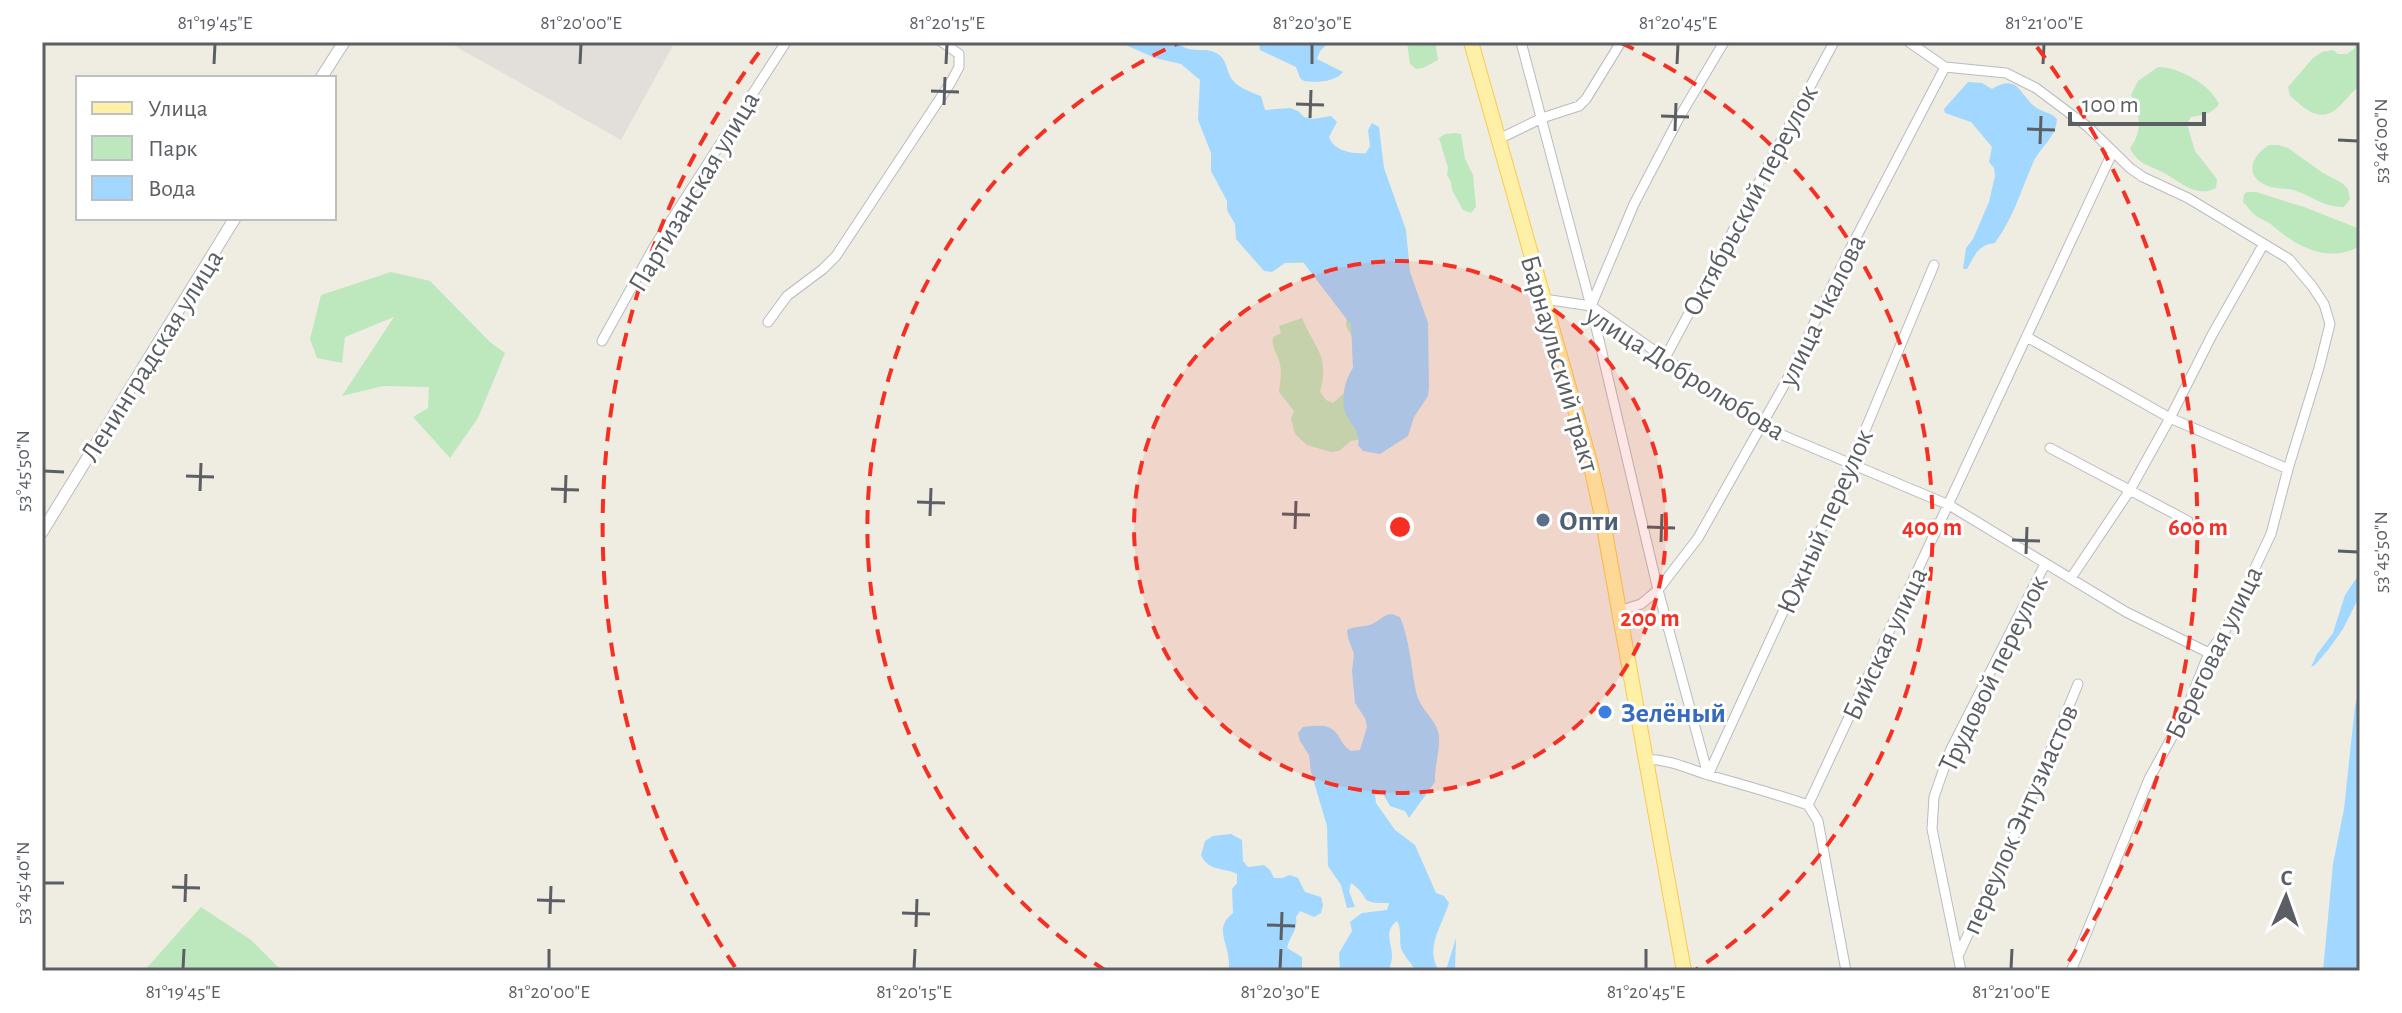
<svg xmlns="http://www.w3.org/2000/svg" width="2402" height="1013" font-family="'Alegreya Sans',sans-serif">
<rect width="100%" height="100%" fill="#efece2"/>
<path fill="#e2dfda" d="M448,42H675L621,140Z"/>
<path fill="#bde8bd" d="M1407,42H1435L1438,60L1423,68L1416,69L1410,64Z
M2356,42H2360V86C2343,97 2336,123 2311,112C2303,108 2297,101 2290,96L2288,87L2313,58L2322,52L2333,50L2338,54H2347L2355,48Z
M2158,67C2179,67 2211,85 2219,104C2212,114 2203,115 2191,117L2187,124L2195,151L2217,179L2216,188C2195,199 2179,180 2162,172C2148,165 2138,164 2130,148C2143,132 2140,112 2131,95L2138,81Z
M1454,133L1461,134L1465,159L1473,175L1476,207L1471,213L1463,210L1452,190L1451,182L1447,175L1448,168L1439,138L1445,134Z
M2269,145H2278L2288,148L2323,173L2342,183L2348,189L2350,199L2344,207C2326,208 2313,197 2296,191C2288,188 2279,189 2271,187C2244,179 2249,157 2269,145Z
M2247,192H2256L2304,207L2360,229V246C2328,264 2297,247 2273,226C2268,221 2261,220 2256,216C2251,212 2247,206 2243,202L2244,194Z
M1334,193L1374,437L1351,441L1339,451L1331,452L1307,445L1295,434L1291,418L1294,411L1279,392C1280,382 1282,374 1280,364C1278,354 1271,348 1273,337L1281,333L1279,326L1302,318C1315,349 1330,356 1320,392L1326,400L1333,403L1352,386L1358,347L1346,326L1347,309L1309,267L1304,263H1285Z
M391,272L430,281L490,342L505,353L478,418L450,458L413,417L428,408L429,387L383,386L342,396L394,317L345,337L342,363L317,358L310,339L321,295Z
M201,907L251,940L282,971H144Z"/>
<path fill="#a2d8ff" d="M1119,42H1177C1191,56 1204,45 1218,54C1226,59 1226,68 1230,76C1235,87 1251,92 1261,96L1265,110L1290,108L1298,111L1304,117L1313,119L1331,116L1337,122L1329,137C1334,151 1351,154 1366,153L1370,146L1368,130L1372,123L1379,127L1384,168L1406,230L1410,272L1428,323L1429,388L1428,396L1414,417L1408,436L1380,454L1363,451L1358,445C1360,431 1352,426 1346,414C1340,401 1345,379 1353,368L1351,325L1303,262L1285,263L1272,272L1264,271L1236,239L1235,224L1227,210V201L1211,171V153L1198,120L1200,80L1181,64L1155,58Z
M1259,42H1329L1320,51L1317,59L1343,72C1335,82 1316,83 1304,81L1300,78L1296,67L1260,50Z
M1968,82L1982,83L1992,89C2018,74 2018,92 2034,106C2042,113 2050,111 2057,119C2056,138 2040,147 2033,163C2021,191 2013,218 1995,243C1977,245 1975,256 1967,269H1963L1966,248L1973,239L1989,202L1995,176L1994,168L1989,162L1992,147L1971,122L1945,113L1944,109Z
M2360,573V595L2343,629L2328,650L2315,665L2311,667L2317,654L2333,633L2345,595Z
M1392,614L1400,617C1410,641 1411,667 1416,692C1420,709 1434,718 1438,731C1442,746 1434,765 1435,782L1409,818L1405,811L1390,806L1382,792L1375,795L1376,803L1395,830L1415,845L1436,893L1444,896L1449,903C1442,926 1425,947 1438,969L1446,970L1456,938L1455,971H1415C1412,963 1404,957 1401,948C1399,938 1402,930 1397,921C1383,932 1392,942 1392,956C1392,960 1390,967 1389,971H1340L1339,953L1352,931L1350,922L1362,913L1387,910L1389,903C1356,904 1372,897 1351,883L1349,891L1355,907L1347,908L1341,885L1328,866L1327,826L1311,772L1309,755L1300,741L1298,733L1303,727C1316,726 1329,723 1337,734C1342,741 1343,746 1351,751L1360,750L1367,727L1365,718L1355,703L1352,671L1354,654L1348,638L1347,630C1356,625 1366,628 1374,623C1382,619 1382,615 1392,614Z
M2360,687V971H2323L2333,864L2344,809L2355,706Z
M1231,834L1242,840L1243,861L1248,867L1264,865L1270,870L1274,878H1282L1290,875L1298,878L1305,892L1321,897L1323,905L1321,913L1314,917L1300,911L1296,917C1298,931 1290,935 1287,948L1302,957V971H1229C1229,964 1229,957 1227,950C1223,934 1218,925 1233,913L1232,889L1237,883V874C1223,867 1209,872 1201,855L1205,841L1213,836Z"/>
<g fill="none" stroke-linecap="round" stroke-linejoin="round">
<defs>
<path id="minor" d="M1521,42L1591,306L1658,590L1708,775
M1909,42L1945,67L2006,73L2036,88L2088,127L2130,168L2143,177L2188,198L2289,259L2312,286L2324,304L2330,324L2319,368L2288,469L2271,534L2225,631L2209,653L2184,715L2149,779L2071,971
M1499,139L1542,118L1579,106L1586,99L1621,42
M1544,299L1591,306L1761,426L1949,505L2126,612L2209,653
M1591,306L1634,204L1680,116L1724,42
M768,322L787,296L823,269L836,256L951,82L959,67V54L942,42
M2027,337L2170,418L2288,469
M602,341L654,247L786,42
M1665,358L1834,42
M2050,448L2188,521
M2071,578L2130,490L2170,418L2212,335L2263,245
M1619,611L1641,604L1658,590L1698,538L1787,380L1848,253L1945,67
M1646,759C1673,760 1688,769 1712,776C1744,785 1776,794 1808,805
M1708,775L1851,464L1934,265
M1959,954L2029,803L2078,684
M1846,971L1818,821L1808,805L2113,151
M1961,971L1932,829L1934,797L1950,751L2045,564"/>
<path id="tertiary" d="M321,78L344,42
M42,532L235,218"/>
<path id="primary" d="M1471,42L1590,462L1602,516L1684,971"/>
</defs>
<use href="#minor" stroke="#b8bbc0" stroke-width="11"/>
<use href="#tertiary" stroke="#b8bbc0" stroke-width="13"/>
<use href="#primary" stroke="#fbc94f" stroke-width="16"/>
<use href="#minor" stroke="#fff" stroke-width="9"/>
<use href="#tertiary" stroke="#fff" stroke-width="11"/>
<use href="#primary" stroke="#fff0a7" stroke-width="14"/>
</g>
<path fill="none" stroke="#5b5f64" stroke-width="3" d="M214,64L215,44M580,64L581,44M946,64L947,44M1312,64V44M1677,64L1678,44M2043,64L2044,44M931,91L959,92M1296,104L1324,105M944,105L945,77M1661,116L1689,117M1310,118L1311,90M2027,129L2055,130M1675,131L1676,103M2338,140L2358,141M2040,144L2041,116M44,471L64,472M186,476L214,477M551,489L579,490M200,491L201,463M917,502L945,503M565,503L566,475M1282,514L1310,515M930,516L931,488M1647,527L1675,528M1295,529L1296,501M2012,540L2040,541M1661,542L1662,514M2338,551L2358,552M2026,554L2027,527M44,883H64M172,887L200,888M537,900L565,901M185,902L186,874M902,913L930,914M550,914L551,886M1267,925L1295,926M916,927L917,899M1281,940L1282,912M183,969L184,949M549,969V949M914,969L915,949M1280,969L1281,949M1646,969V949M2011,969L2012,949"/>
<circle cx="1400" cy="527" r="266" fill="#f53022" fill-opacity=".12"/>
<g fill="none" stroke="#f53022" stroke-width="4" stroke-dasharray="14 10">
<circle cx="1400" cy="527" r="266"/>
<path d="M1106 971A532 532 0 0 1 1179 43M1621 43A532 532 0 0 1 1694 971"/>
<path d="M735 967A798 798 0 0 1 763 47M2037 47A798 798 0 0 1 2065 967"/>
</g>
<circle fill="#5c6f8a" stroke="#fff" stroke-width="3" cx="1543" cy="520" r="8"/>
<circle fill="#3f7fe0" stroke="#fff" stroke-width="3" cx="1605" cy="712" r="8"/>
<g text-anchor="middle" stroke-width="6" stroke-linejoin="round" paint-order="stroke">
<g font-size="28" fill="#5b5f64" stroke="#fff">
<text transform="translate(693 191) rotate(-59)" y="10">Партизанская улица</text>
<text transform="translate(1749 200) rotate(-62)" y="10">Октябрьский переулок</text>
<text transform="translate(1821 310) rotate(-64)" y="10">улица Чкалова</text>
<text transform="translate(151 355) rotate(-58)" y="10">Ленинградская улица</text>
<text transform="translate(1561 363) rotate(74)" y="10">Барнаульский тракт</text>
<text transform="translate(1686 372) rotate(32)" y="10">улица Добролюбова</text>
<text transform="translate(1824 521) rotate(-66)" y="10">Южный переулок</text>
<text transform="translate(1884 643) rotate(-65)" y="10">Бийская улица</text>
<text transform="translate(2213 652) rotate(-64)" y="10">Береговая улица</text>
<text transform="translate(1992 673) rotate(-64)" y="10">Трудовой переулок</text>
<text transform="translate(2019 819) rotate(-66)" y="10">переулок Энтузиастов</text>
</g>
<g font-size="28" font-weight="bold" fill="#4e5e75" stroke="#fff" text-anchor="start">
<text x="1559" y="530">Опти</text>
</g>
<g font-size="28" font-weight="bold" fill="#366cbe" stroke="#fff" text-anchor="start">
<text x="1621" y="722">Зелёный</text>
</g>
</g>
<circle cx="1400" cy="527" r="12" fill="#f53022" stroke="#fff" stroke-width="4"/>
<g font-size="24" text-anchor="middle" font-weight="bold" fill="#f53022" stroke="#fff" stroke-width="6" stroke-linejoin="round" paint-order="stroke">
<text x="1932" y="535">400 m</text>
<text x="2198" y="535">600 m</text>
<text x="1650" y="626">200 m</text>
</g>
<rect width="2402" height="1013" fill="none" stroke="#ffffff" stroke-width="88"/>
<rect x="76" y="76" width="260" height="144" fill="#ffffff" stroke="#bdbfc1" stroke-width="2"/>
<rect x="92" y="102" width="40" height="12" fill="#fff0a7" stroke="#bdbfc1" stroke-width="2"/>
<text x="148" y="116" font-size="24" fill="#5b5f64">Улица</text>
<rect x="92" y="136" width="40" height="24" fill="#bde8bd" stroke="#bdbfc1" stroke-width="2"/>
<text x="148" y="156" font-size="24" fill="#5b5f64">Парк</text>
<rect x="92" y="176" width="40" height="24" fill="#a2d8ff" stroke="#bdbfc1" stroke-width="2"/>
<text x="148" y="196" font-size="24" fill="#5b5f64">Вода</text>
<g transform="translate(2286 897) rotate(2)" stroke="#ffffff" stroke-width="6" paint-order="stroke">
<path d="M0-6L14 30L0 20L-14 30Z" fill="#5b5f64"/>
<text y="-12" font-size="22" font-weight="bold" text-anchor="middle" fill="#5b5f64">С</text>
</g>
<path d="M2070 112v12h134v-12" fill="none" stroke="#5b5f64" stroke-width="4"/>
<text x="2082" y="112" font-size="24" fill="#5b5f64" stroke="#ffffff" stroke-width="6" paint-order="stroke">100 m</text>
<rect x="44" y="44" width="2314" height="925" fill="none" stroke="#5b5f64" stroke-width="3"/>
<g font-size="20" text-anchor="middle" fill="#5b5f64">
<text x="215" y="29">81°19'45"E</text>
<text x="581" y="29">81°20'00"E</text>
<text x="947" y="29">81°20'15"E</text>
<text x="1312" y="29">81°20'30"E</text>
<text x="1678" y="29">81°20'45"E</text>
<text x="2044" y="29">81°21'00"E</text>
<text transform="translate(2380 141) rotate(-90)" y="7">53°46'00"N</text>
<text transform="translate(22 471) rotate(-90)" y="7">53°45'50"N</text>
<text transform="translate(2380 552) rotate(-90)" y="7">53°45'50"N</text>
<text transform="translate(22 883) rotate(-90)" y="7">53°45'40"N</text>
<text x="183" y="998">81°19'45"E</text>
<text x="549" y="998">81°20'00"E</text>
<text x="914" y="998">81°20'15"E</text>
<text x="1280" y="998">81°20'30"E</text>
<text x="1646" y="998">81°20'45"E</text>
<text x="2011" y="998">81°21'00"E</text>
</g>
</svg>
